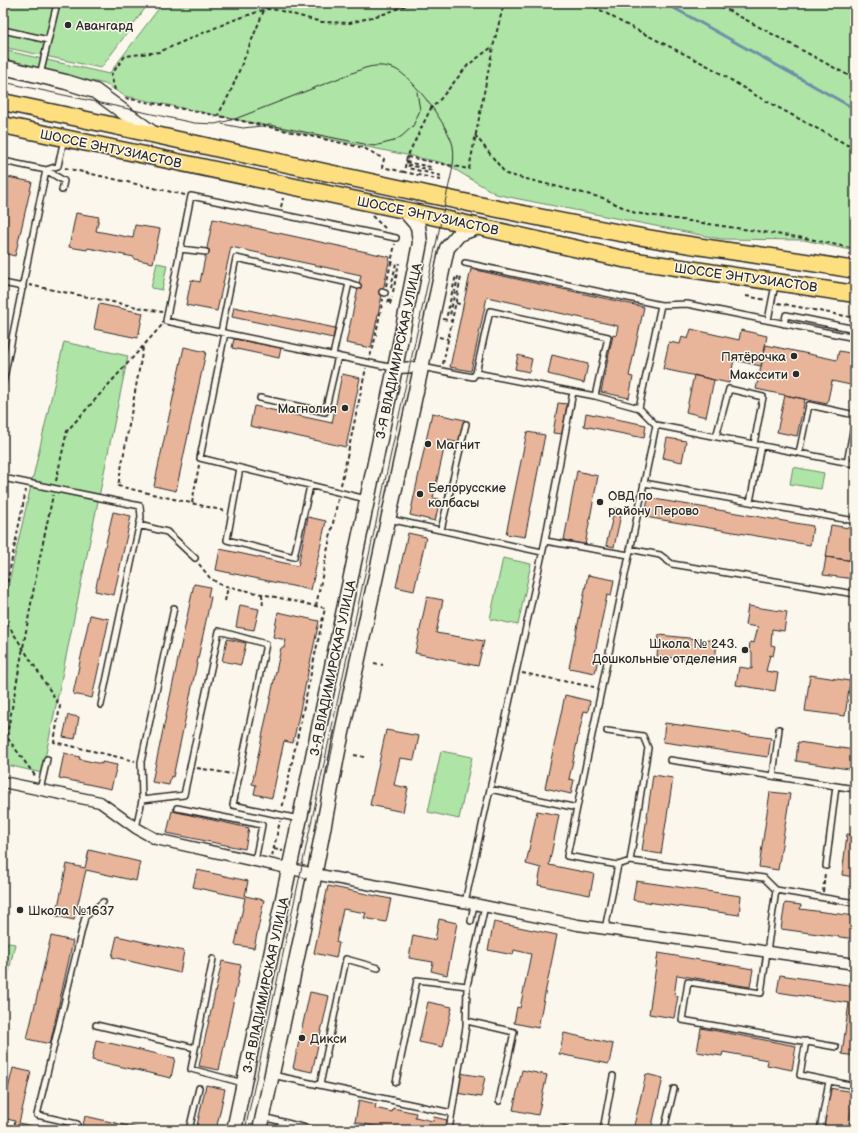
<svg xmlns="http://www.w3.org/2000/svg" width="858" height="1133" font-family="'Balsamiq Sans',sans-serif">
<rect width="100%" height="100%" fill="#fbf7ec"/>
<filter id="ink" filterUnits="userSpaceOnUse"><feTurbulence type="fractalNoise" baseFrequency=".025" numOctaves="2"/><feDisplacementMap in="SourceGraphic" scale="8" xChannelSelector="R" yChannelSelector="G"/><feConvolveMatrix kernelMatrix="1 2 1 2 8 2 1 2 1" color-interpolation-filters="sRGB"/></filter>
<g filter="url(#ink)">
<path fill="#aee4a6" stroke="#6c8868" d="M3,3H149L101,68L3,47Z
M163,3H855V251L804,240L721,239L514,198L496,194L444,163L125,96L105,84L3,61V50L109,74Z
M157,263L167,265L162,290L151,288Z
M64,342L128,356L42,773L3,764V608Z
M793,467L824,473L821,489L790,484Z
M503,558L531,564L518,625L490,619Z
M441,751L472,757L459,819L428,812Z
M3,942L15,944L7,980L3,979Z"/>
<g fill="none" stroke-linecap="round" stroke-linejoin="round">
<path stroke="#6e90a7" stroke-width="3" d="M665,3L855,109"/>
</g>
<path fill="#e8b59a" stroke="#2b2b2b" d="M3,176L32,182L15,256L3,253V218L8,198L3,197Z
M76,213L99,217L96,231L133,238L135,225L160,229L153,263L134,259V257L88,248L87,250L69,247Z
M213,219L390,257L371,348L346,343L361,275L231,247L217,311L186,305L191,280L200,282Z
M471,269L644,307L629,376L633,377L629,398L601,392L613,335L616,336L618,326L487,297L471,371L450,367Z
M3,298L8,299L3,323Z
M99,304L143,313L138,338L94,329Z
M234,307L335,328L333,338L232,317Z
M691,329L739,340L741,330L767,336L761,366L734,360L729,383L663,369L669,342L680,344L682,337L688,339Z
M234,339L281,348L279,358L232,348Z
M766,345L837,360L839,351L855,354V386L832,381L827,404L756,389Z
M184,347L206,352L176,491L154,486Z
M518,355L532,359L529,372L515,369Z
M552,355L588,364L584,383L548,374Z
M342,374L360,378L346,447L250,426L254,406L332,423Z
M694,375L714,380L706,417L686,412Z
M785,395L805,399L797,436L777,432Z
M558,403L567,404L562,434L553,433Z
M432,413L465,420L460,443L446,440L433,498L440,499L435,521L410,515Z
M586,413L646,425L644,438L584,426Z
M527,432L545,435L525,537L506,534Z
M667,438L686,441L682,462L663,458Z
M577,471L598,476L585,545L564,540Z
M648,498L813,526L810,545L645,517Z
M615,508L622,510L614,547L606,545Z
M113,512L131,516L114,595L95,591Z
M308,517L326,521L311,590L216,570L220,549L298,566Z
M831,525L855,529V561L826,557Z
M408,533L426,537L414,591L396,587Z
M826,557L855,561V579L823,575Z
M588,575L614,580L611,596L607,595L594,658L598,659L595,673L569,668Z
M194,584L210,587L208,596L211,597L173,777L171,776L169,785L152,782Z
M427,597L443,600L436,633L484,641L478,666L415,653Z
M240,605L259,609L254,630L236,627Z
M748,606L787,612L784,631L772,629L771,645L775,646L773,656L770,655L766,671L778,673L775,691L736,685L739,667L752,669V652H749L750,642L754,643L758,627L745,625Z
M278,612L319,621L293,743L284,741L272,798L254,794L256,785L252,784L281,648H284L286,640L273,637Z
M90,615L109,619L92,698L73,694Z
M659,635L717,641L715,663L657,656Z
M227,639L246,643L241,665L222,661Z
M810,675L850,681L845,716L805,711Z
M565,695L590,701L588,712L584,711L569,779L574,780L571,794L545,788Z
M68,715L79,717L75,739L63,737Z
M665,723L771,738L768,757L663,742Z
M386,730L419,736L414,760L400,758L394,785L408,788L403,812L370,805Z
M798,742L855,750V770L796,761Z
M64,753L80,757L79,759L102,764V762L117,765L111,789L59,778Z
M653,775L673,778L661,854L642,851Z
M770,792L790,794L778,870L759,867Z
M172,811L249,828L245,849L167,833Z
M537,811L559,815L549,865L594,874L590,895L538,885L541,868L526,864Z
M847,834L855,835V893H851L854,877L842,875Z
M89,850L140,862L136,881L86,870L74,920L56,916L67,864L85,868Z
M197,870L248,881L245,896L264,900L254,948L235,945L245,898L193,887Z
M3,871H7L3,888Z
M636,881L741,896L739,915L633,900Z
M328,886L391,899L386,922L364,918L366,913L343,909L336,942L339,943L336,958L314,953Z
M785,903L801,905L800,909L855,916V939L781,929Z
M439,919L457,923L447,975L431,971L433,962L409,958L413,935L435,940Z
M494,922L557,935L538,1028L514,1023L517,1007L520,1008L531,954L514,950L513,955L488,950Z
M51,936L73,941L50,1044L27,1039Z
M117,936L184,951L180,973L112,957Z
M658,953L753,969L750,987L677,975L674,996H678L674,1018L649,1014Z
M222,961L241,965L219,1070L199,1066Z
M780,975L855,986V1056L842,1054L849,1003L777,992Z
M310,992L329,996L312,1072L293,1068Z
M428,1002L452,1007L443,1047L419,1042Z
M701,1028L796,1046L792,1070L767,1065L768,1060L723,1052L722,1056L697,1052Z
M564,1033L613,1044L609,1064L559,1054Z
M96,1040L175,1058L171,1078L92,1060Z
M13,1068L31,1072L19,1123L48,1130H13L15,1121L3,1118V1110Z
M522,1070L547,1075L538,1115L513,1110Z
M459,1073L485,1077L481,1097L456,1093Z
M646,1074L663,1078L651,1130H633Z
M206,1085L225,1089L216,1130H196Z
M829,1088L854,1092L848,1130H823Z
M359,1100L376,1104L375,1108L392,1112L393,1108L416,1113L415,1117L433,1121L434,1117L447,1120L445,1130H392L355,1122Z
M85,1116L137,1128L136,1130H82Z"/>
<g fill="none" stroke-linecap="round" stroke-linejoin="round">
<defs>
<path id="lane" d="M3,30L48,40
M40,75L57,3
M3,161L46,170L58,166L64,139
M180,249L206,252
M465,263L661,305L639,408
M3,283L23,287
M349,283L358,286
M382,292L385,293
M661,305L687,304L855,338
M768,320L775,285
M784,324L786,315L855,329
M221,332L236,258L349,283L333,355
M225,333L200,458L366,499
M422,367L473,377L476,373L490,311L608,337L595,396
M394,368L166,321L191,196L396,238
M476,373L595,396L639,408L656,425
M3,383L46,170L64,181L62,190
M260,398L325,412L338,356
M716,437L729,389L763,397L754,444
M799,453L809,405L855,415
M847,463L855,420
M240,468L227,540L294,557L310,486
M3,478L140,506L141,517L101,705
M644,483L855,521
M750,502L761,445
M389,519L542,552
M139,525L167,532L195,558
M441,530L466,424
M545,541L573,392
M630,549L660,555L672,564L855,594
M607,731L643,736L648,748L630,861
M670,760L855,789
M773,776L779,729
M490,789L577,808
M40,790L47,759
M142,800L141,762L174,608
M177,808L262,825L255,861
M136,828L142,800L184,795L219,631L266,644L233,805L299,819
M618,865L630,861L764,878L776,890
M826,866L836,786
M465,902L545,541L629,555
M471,921L474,904
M605,929L618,865L567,856L656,425L855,464
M213,959L191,1069L243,1083
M467,1021L514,1032L499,1101
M96,1025L195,1048
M806,1041L800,1075L855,1086
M836,1047L682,1020L688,982L761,993L776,890L855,903
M272,1075L452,1113
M396,1082L417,980L467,986
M320,1085L346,959L378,968
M263,1117L314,1130
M76,1130L77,1124L37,1115L85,917L103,902
M189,1130L199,1088
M449,1130L466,1027L467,986L485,906
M565,1130V1129
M603,1130L613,1076
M664,1130L674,1089
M820,1130L829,1081"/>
<path id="street" d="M395,368L421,367
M3,782L100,802L136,828L156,839L314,874L474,904L578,925L855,964"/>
<path id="secondary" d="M3,67L66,82L95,91L155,135
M234,1130L395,368L420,243L418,226L404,210
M260,1130L313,882L338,751L447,248L459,234L478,227"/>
<path id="primary" d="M3,102C212,146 421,196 631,235C705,249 780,257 855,270
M3,125L404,210L623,259L855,294"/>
</defs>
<use href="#lane" stroke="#2b2b2b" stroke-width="8"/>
<use href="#street" stroke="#2b2b2b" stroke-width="13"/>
<use href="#secondary" stroke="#2b2b2b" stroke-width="17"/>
<use href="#primary" stroke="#2b2b2b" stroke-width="19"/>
<path stroke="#2b2b2b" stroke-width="2" stroke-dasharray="4 3" stroke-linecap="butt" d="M588,3L621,22L710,67L755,95L855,149
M715,3L855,79
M115,90L111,75L125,56L159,52L231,21L266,9L278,10L321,22L350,23L387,13L411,3
M125,98L224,117L364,148L384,159L382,167L404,172
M217,117L230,93L267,3
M475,135L506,174L603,198L635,213L810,239L855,249
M407,157L469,169L493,47L504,3
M406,162L431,167V170L409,165L408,168L442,176
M65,168L185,195
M441,180L404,172L407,157L431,108L438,102L468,65L492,47
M281,207L283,198
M372,216L385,228
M29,285L162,312
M386,286L395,244
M391,288L396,263L391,262
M393,292L399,263
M746,296L766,300
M389,299L388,304H390L392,297
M456,303L463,305
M778,303L855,318
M443,319L452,321
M439,337L448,339
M143,348L118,486L225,511
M370,356L373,348L383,299
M443,364L461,277H458L450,315H447L456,275
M56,481L67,431L162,325
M341,485L366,368
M192,503L199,465
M199,564L210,578L221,585L325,608L282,809
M262,594L263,608
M225,601L228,587
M3,603L26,490
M316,606L338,499
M3,617L60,706L54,742L135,761
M374,663L383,665
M522,673L594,687
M3,739L6,736L36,777
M354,755L364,757
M3,757L37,571L53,495
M197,768L232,774
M274,849L283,851
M272,856L280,821
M823,892L825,873"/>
<use href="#lane" stroke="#fbf7ec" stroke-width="5"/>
<use href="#street" stroke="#fbf7ec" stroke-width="10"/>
<use href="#secondary" stroke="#fbf7ec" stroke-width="14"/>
<use href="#primary" stroke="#fedf80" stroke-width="16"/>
<path stroke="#2b2b2b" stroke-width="1" d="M3,82L194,123L215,124L235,119L365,68C375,65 385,65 395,69C413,77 449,127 453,146C456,163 449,182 446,198L245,1130
M222,124L243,128L270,125L374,146L394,141L402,136L413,126L420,110L417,92
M327,775L337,726"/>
</g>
</g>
<g fill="#2b2b2b" stroke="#fbf7ec" stroke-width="1.5">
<circle cx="68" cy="25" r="4"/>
<circle cx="794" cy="356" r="4"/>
<circle cx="796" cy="374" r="4"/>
<circle cx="345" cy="408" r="4"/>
<circle cx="428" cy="444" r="4"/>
<circle cx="420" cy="494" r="4"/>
<circle cx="600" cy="502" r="4"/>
<circle cx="745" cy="650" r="4"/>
<circle cx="20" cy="910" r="4"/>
<circle cx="302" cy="1038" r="4"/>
</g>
<g text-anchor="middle" stroke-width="3" stroke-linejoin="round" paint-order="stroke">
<g font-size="13" fill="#2b2b2b" stroke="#fbf7ec" text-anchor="start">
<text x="76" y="30">Авангард</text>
<text x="786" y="361" text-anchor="end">Пятёрочка</text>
<text x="788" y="379" text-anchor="end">Макссити</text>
<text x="337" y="413" text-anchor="end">Магнолия</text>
<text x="436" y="449">Магнит</text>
<text x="428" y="492">Белорусские<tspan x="428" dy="15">колбасы</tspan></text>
<text x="608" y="500">ОВД по<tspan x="608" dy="15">району Перово</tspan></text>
<text x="737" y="648" text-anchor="end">Школа № 243.<tspan x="737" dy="15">Дошкольные отделения</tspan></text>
<text x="28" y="915">Школа №1637</text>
<text x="310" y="1043">Дикси</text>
</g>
<g font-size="13" fill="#2b2b2b" stroke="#fbf7ec">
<text transform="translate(111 148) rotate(12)" y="5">ШОССЕ ЭНТУЗИАСТОВ</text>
<text transform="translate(428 215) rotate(12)" y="5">ШОССЕ ЭНТУЗИАСТОВ</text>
<text transform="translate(746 277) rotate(8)" y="5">ШОССЕ ЭНТУЗИАСТОВ</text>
<text transform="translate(398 351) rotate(-78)" y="5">3-Я ВЛАДИМИРСКАЯ УЛИЦА</text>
<text transform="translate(332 668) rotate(-78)" y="5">3-Я ВЛАДИМИРСКАЯ УЛИЦА</text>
<text transform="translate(265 985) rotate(-78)" y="5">3-Я ВЛАДИМИРСКАЯ УЛИЦА</text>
</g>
</g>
<rect width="858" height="1133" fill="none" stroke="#fbf7ec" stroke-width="16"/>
<rect x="8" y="8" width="842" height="1117" fill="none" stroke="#2b2b2b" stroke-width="1.5" filter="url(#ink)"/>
</svg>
